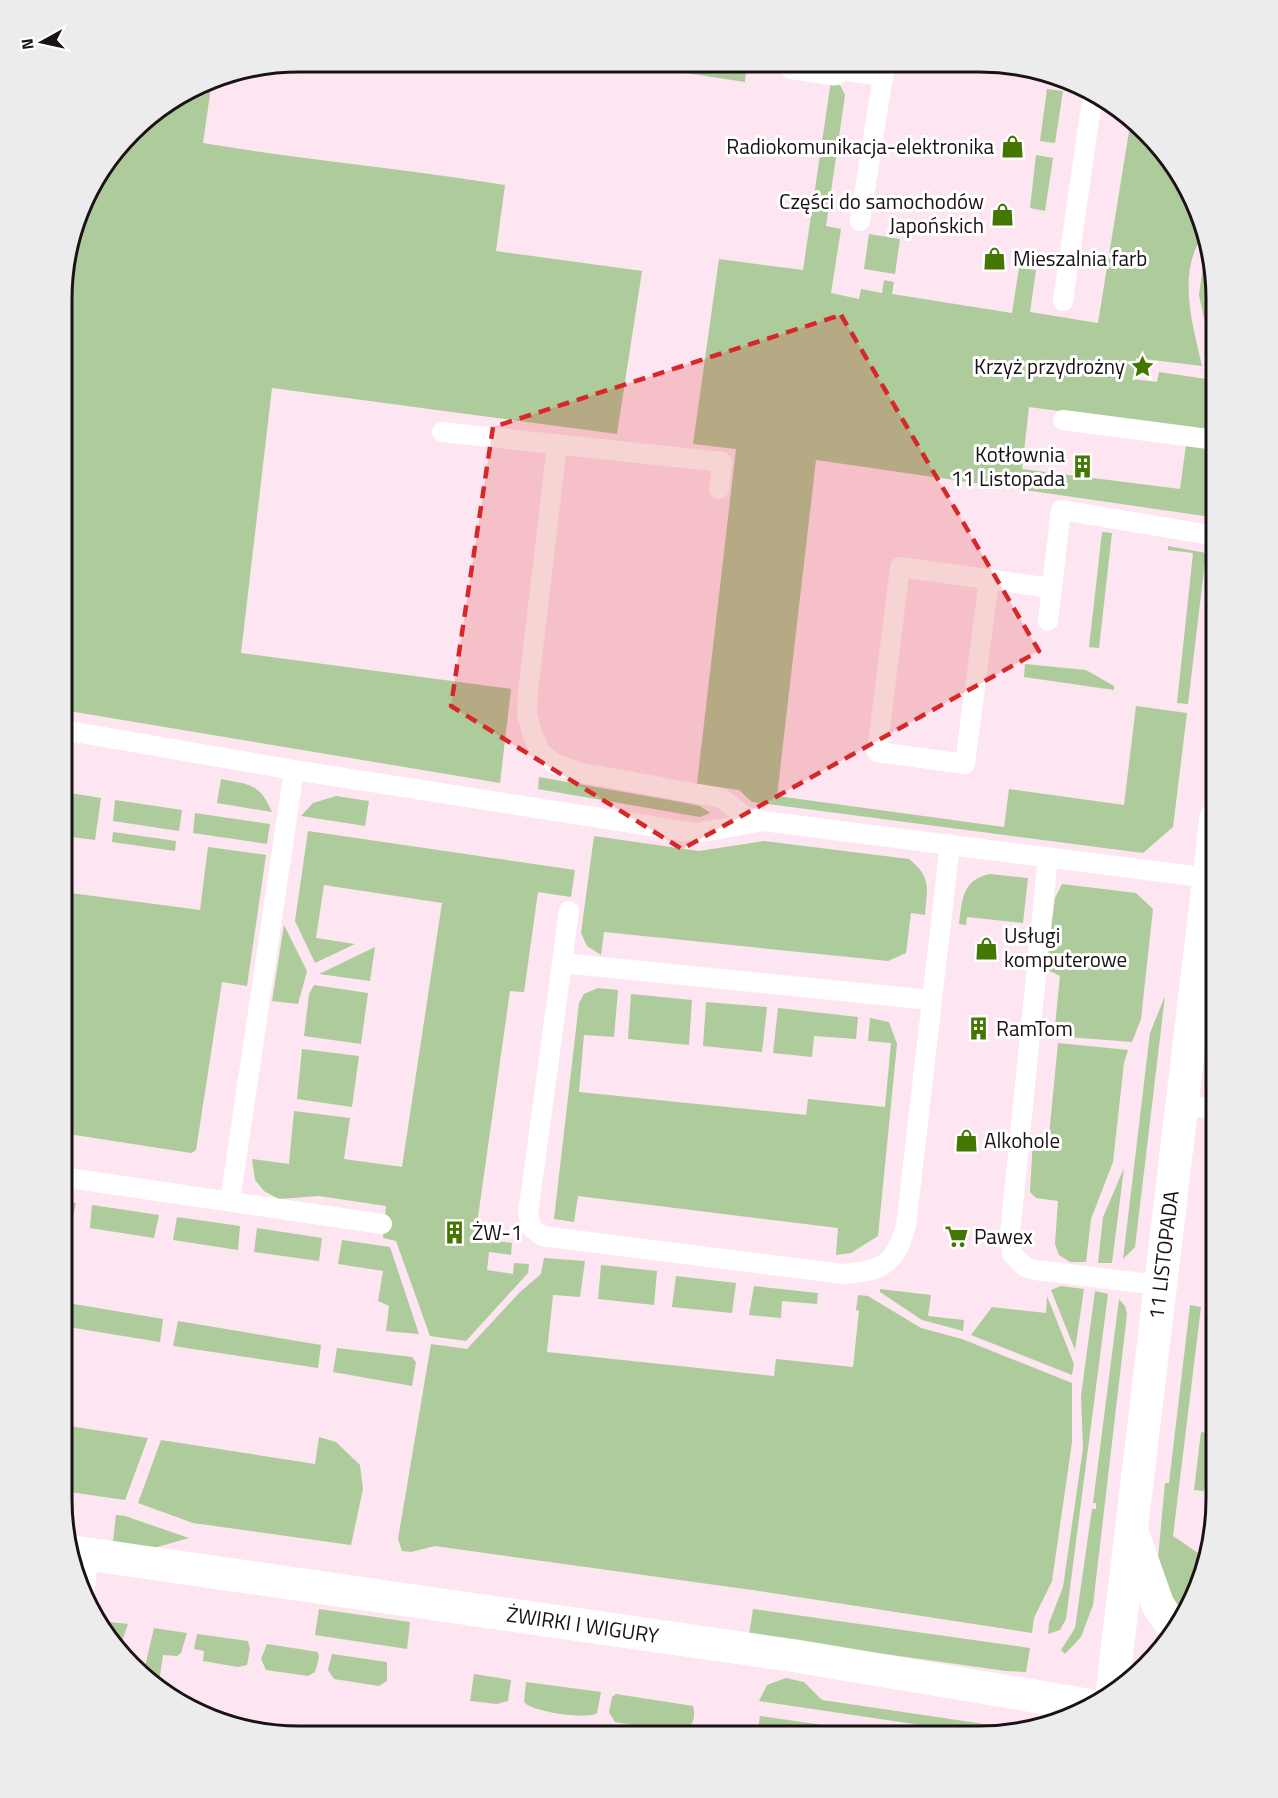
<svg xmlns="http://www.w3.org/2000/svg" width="1278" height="1798" font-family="'Titillium Web',sans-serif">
<rect width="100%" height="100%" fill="#fde6f1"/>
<path fill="#aecb9b" d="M674,63H699L746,69L745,82L673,71Z
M212,80L203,143C303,160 405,169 505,185L496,251L642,271L617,434L272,388L241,653L511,689L500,783L63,710L64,267L93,180L143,120Z
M831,81L840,85L845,95L826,226L841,229L831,293L859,299L861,289L882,293L884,280L894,282L892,294L1012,313L1019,268L1036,270L1030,312L1098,323L1131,119L1192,194L1202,237C1177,274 1193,326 1202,366L1136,358L1133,379L1157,382L1159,372L1206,379L1212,402L1210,431L1029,407L1022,469L1180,489L1186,445L1209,447L1205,479L1211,517L816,460L777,796L1004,827L1009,789L1124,805L1136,706L1187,713L1173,827L1143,853L752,802L739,790L697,784L736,449L693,444L719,259L803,270Z
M1047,89L1063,91L1055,143L1040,141Z
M1036,155L1053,158L1045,211L1030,208Z
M869,234L900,239L895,274L864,269Z
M1205,251L1214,288L1211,313L1216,314L1215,370L1199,295Z
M1102,532L1112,533L1099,648L1089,647Z
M1168,546L1206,553L1188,704L1177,703L1193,553L1168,550Z
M1025,664L1086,670L1114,686V690L1024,677Z
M539,777L686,803L700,806L710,813L700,817L538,789Z
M221,779C251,785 259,783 272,812L217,803Z
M63,792L101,798L95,840L63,836Z
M336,796L369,801L365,826L301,816L313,803Z
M115,800L182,810L179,831L113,821Z
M195,813L270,824L267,844L193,833Z
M308,831L575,870L571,897L538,892L524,992L510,991L475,1238L512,1243L511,1255L489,1252L487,1270L513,1274L514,1263L529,1264L528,1273L466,1341L430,1336L396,1241L383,1238L386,1206L319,1196L279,1199L264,1191L255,1180L252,1159L289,1164L294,1111L350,1118L344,1159L402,1167L442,903L324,885L316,938L355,944L315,963L295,921Z
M113,832L176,841L175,851L112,842Z
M594,836L699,851L764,841L909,859C932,877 927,888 925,915L911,913L906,953L888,961L604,932L601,955L587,946L581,933Z
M208,847L266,855L247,986L222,982L196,1150L191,1153L62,1133L63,892L200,910Z
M990,874L1028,878L1023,923L967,917L966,925L959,924C962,901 962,879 990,874Z
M1062,884L1136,893L1153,909L1141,1019L1132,1042L1054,1036L1060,976L1046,969L1055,898Z
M284,925L307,971L298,1004L272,1001Z
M375,947L370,981L319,974Z
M314,985L368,993L361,1044L304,1036L309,994Z
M598,988L618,990L614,1037L584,1035L579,1092L806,1115L808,1099L885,1107L891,1043L868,1041L870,1018L889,1022L897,1044L878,1236L851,1253L836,1255L838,1228L578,1196L574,1222L554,1219L579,1003L584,994Z
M631,994L692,1000L689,1045L628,1039Z
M1165,996L1135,1247L1123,1259L1150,1033Z
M706,1002L767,1007L762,1052L703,1046Z
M778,1008L858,1017L856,1039L814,1036L812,1057L773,1053Z
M1058,1043L1128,1050L1124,1063L1113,1162L1091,1219L1086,1262H1070L1059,1255L1055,1244L1058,1201L1036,1198L1030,1192L1033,1138L1049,1135Z
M302,1049L359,1056L352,1107L297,1099Z
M1124,1168L1112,1263H1098L1103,1217Z
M62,1201L76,1203L71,1225L62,1224Z
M92,1205L159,1215L154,1238L90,1228Z
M177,1217L240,1226L238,1250L173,1240Z
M257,1228L322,1238L319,1261L254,1252Z
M342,1240L390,1247L419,1334L386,1331L389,1306L378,1301L383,1271L338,1264Z
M544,1258L585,1261L580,1297L553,1295L547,1352L774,1376L776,1359L853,1367L859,1311L856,1310L858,1295L868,1296L921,1328L962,1339L1072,1383V1442L1052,1581L1034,1618L1032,1633L752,1590L435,1546L411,1552L402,1551L398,1539L431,1344L467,1349L520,1292L541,1274Z
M601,1265L657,1271L654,1305L598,1299Z
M676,1276L736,1283L732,1313L672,1307Z
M754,1286L818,1293L817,1304L782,1301L781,1318L749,1315Z
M1061,1286L1084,1289L1075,1350L1051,1290Z
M880,1289L931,1295L928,1316L964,1320L963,1331L922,1320L880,1292Z
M1095,1291L1108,1294L1066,1619L1060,1630L1048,1634L1049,1623L1063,1587L1083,1448L1081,1396Z
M1047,1296L1074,1364L1072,1375L971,1335L992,1307L1046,1313Z
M1119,1299L1125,1306L1127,1314L1093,1605L1081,1637L1065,1654L1061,1650L1075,1628L1092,1509H1096V1503H1093Z
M62,1302L163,1319L160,1342L62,1326Z
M1190,1305L1201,1307L1173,1536L1207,1559C1202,1585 1187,1593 1184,1615L1176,1611L1158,1558L1165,1483H1169Z
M1216,1312V1366L1209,1365Z
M178,1321L321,1345L318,1368L173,1346Z
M337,1348L412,1357L416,1362L412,1386L333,1372Z
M62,1425L148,1438L125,1500L62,1491Z
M1201,1432L1213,1434L1204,1491L1194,1490Z
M319,1437L336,1442L360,1465L363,1489L351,1545L193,1523L138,1503L161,1440L315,1464Z
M116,1515L125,1516L189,1538L154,1548L113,1541Z
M319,1609L410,1622L407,1649L315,1635Z
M753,1609L1030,1648L1026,1672L1006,1671L749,1635Z
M110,1622L128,1624L118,1653L108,1637Z
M154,1628L187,1633L181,1653L177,1656L163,1655L158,1689L143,1675Z
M197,1634L248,1641L250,1649L247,1665L238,1667L203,1661L204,1651L194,1649Z
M267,1644L318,1652L319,1658L315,1672L308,1676L266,1670L261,1659Z
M332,1654L387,1662V1681L379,1686L334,1679L328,1670Z
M474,1674L511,1680L508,1701L497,1704L470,1701Z
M786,1678L804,1682L822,1700L991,1725L1005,1730L988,1735L759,1701L767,1685Z
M526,1682L601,1692L597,1713C587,1720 532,1712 524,1702Z
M616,1694L693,1706C696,1718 693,1728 681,1733L615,1722L609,1712L612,1697Z
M760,1716L900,1736H757Z"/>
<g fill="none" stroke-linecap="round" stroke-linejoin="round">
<path stroke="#fff" stroke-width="20" d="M834,69L883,76
M860,221L885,63
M1063,301L1093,93
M1063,420L1216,440
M442,432L722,462L719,489
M557,445L528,692L527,714L532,733L540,751L555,764L578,772L721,798L745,816L762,821L1209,878
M989,580L965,764L877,752L900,567L1051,588
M1048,621L1061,510L1216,536
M63,730L294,770L696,833L759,822
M1048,857L1010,1234L1012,1254L1025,1267L1035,1270L1159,1285
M569,911L528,1214L532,1228L542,1236L843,1274C882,1271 895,1265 906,1226L950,844
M562,963L931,1000
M1182,1105L1216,1109
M62,1177L382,1224
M230,1201L294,770
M84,1594L89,1554"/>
<g stroke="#fff" stroke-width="33">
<path d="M794,63L834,69"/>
<path id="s1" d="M74,1552L796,1656L1093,1706"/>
</g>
<path stroke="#fff" stroke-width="33" d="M1132,1532L1158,1605L1176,1632"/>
<path stroke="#fff" stroke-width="33" id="s2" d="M1112,1693L1216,818"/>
</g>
<path fill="#d62828" fill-opacity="0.2" stroke="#d62828" stroke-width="4.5" stroke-dasharray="12 8" stroke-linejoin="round" d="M841,315L1039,651L682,849L451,706L493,427Z"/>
<defs>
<symbol id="shop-bare" viewBox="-9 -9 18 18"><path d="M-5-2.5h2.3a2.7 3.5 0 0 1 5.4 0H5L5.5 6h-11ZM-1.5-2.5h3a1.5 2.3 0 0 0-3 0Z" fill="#447702" stroke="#fff" stroke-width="2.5" paint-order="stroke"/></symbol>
<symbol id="sight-bare" viewBox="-9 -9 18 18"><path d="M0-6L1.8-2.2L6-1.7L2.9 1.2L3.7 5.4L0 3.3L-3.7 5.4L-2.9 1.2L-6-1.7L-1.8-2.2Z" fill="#447702" stroke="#fff" stroke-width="2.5" paint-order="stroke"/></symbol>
<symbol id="building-bare" viewBox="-9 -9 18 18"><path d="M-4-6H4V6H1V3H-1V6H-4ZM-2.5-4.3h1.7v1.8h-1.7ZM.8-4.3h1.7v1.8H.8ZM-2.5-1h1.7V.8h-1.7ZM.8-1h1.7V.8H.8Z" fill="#447702" stroke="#fff" stroke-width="2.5" paint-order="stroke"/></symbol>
<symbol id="supermarket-bare" viewBox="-9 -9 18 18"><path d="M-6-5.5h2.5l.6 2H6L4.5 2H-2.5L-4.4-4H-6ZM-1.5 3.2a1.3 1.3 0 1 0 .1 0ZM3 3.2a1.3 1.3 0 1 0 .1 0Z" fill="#447702" stroke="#fff" stroke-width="2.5" paint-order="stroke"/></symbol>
</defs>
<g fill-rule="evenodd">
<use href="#shop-bare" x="996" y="130" width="33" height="33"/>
<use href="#shop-bare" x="986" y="198" width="33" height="33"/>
<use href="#shop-bare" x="978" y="242" width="33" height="33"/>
<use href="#sight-bare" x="1126" y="350" width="33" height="33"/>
<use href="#building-bare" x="1066" y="450" width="33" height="33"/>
<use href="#shop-bare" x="970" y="932" width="33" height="33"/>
<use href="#building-bare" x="962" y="1012" width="33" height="33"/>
<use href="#shop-bare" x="950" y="1124" width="33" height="33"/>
<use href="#building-bare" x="438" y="1216" width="33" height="33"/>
<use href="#supermarket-bare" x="940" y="1220" width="33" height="33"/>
</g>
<g text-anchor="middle" stroke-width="6" stroke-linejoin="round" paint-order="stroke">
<g font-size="21" fill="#1b1216" stroke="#fff" text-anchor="start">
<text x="994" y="154" text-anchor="end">Radiokomunikacja-elektronika</text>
<text x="984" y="209" text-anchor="end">Części do samochodów<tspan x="984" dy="24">Japońskich</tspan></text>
<text x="1013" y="266">Mieszalnia farb</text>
<text x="1125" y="374" text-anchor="end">Krzyż przydrożny</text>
<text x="1065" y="462" text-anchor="end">Kotłownia<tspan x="1065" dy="24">11 Listopada</tspan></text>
<text x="1004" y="943">Usługi<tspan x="1004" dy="24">komputerowe</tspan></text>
<text x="996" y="1036">RamTom</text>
<text x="984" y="1148">Alkohole</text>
<text x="472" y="1240">ŻW-1</text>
<text x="974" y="1244">Pawex</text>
</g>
<g font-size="21" fill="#1b1216" stroke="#fff">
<text dy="7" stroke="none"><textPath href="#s2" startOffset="441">11 LISTOPADA</textPath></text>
<text dy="7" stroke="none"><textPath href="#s1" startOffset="514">ŻWIRKI I WIGURY</textPath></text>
</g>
</g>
<path d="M0 0H1278V1798H0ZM299 72H979A227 227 0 0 1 1206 299V1499A227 227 0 0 1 979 1726H299A227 227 0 0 1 72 1499V299A227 227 0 0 1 299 72Z" fill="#edecec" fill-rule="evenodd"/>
<path fill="none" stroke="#1b1216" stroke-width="3" d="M299 72H979A227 227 0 0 1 1206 299V1499A227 227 0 0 1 979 1726H299A227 227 0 0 1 72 1499V299A227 227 0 0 1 299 72Z"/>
<g transform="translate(42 42) rotate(262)" stroke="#ffffff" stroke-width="4.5" paint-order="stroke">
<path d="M0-4.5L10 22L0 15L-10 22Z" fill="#1b1216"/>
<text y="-9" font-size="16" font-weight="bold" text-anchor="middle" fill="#1b1216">N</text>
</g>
</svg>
